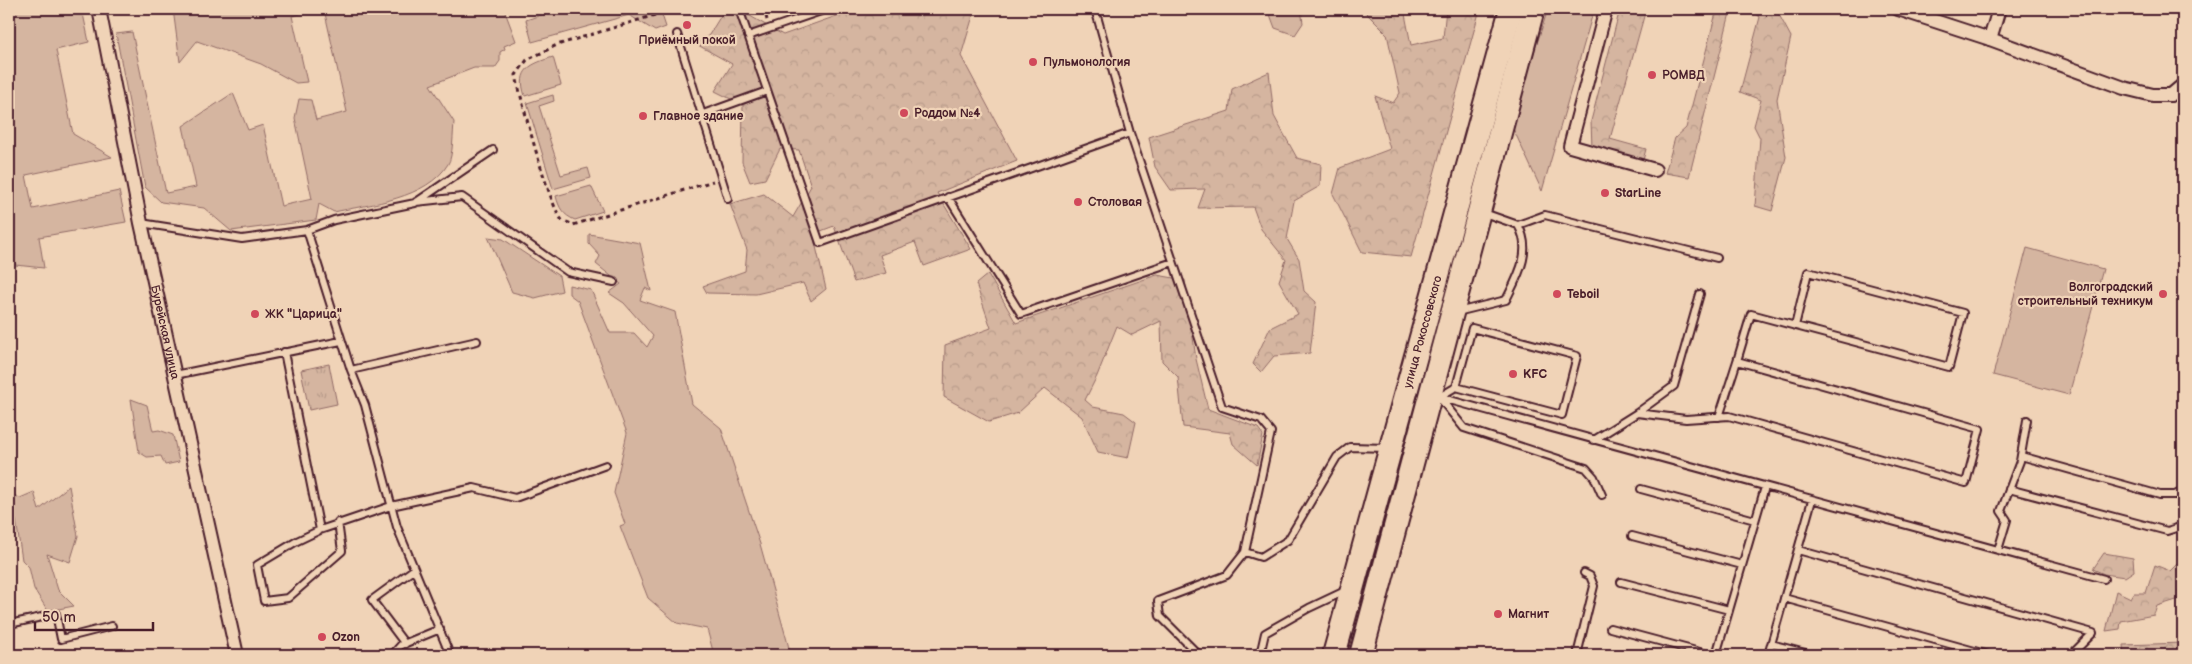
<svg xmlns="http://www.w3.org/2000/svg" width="2192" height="664" font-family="'Balsamiq Sans',sans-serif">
<defs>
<pattern id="forest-crowns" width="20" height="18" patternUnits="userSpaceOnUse" patternTransform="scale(1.25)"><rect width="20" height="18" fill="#d5b5a0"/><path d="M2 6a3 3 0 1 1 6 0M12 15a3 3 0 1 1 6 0" fill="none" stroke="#b89b8a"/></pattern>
<pattern id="park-tufts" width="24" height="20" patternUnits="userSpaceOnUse" patternTransform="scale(1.25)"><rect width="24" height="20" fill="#d5b5a0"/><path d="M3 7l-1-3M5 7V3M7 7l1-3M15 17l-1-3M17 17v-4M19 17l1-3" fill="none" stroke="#b89b8a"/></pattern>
</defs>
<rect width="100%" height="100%" fill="#f0d3b7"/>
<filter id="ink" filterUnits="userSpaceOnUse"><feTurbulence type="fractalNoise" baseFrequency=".02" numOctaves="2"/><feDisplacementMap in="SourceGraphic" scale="10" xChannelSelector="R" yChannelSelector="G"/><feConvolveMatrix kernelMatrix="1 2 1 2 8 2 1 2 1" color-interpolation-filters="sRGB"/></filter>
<g filter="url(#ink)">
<path fill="#d5b5a0" stroke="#906a66" d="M9,9H82L89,42L56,50L73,134L112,157L26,175L33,209L119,191L126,222L39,237L44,268L15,265L9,233Z
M173,9H321L292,16L307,82L296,83L261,64L197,41L180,62Z
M324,9H504L516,41L504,46L505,49L500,52V61L495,68H474L430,85L454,122C453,132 453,157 448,164C427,199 370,204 334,212L319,204L316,220L231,231L204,208L161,202L145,187L116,34L132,32L166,193L196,187L183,126L233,93L248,130L263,125L281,206L312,199L295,118L299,99L311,100L316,120L347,112Z
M559,9H615L616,12L627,9H660L666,27L655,31L629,15L532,42L526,20Z
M1268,9H1301L1303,23L1295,35L1275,28Z
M1548,9H1594L1542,191L1511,124Z
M553,57L561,85L525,96C516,69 531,64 553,57Z
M553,95L554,101L539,106L561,175L588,168L591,178L553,189L527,103Z
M591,186L603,211L575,220C563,215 559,208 556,196Z
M589,234L640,243L651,291L645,288L640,300L675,312L692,404L721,428L760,544L791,655H714L707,629L677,623L648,598L620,526L625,524L614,493L627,433L578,301L569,294V285L591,290L610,333H634L647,347L653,336L624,303L609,293L621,284L596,264L600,256L589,244Z
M488,237L503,239L559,276L562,291L535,298L512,292Z
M2027,248L2103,269L2069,395L1993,375Z
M131,399L147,405L153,431L159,430L173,435L179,462L165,465L161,456L147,457L139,452Z
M69,486L78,536L70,562L47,554L58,590L74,606L48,611L34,589L29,567L22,560L16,520L9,518V493L20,498L34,492L39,510Z"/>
<path fill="url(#forest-crowns)" stroke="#906a66" d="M725,9H738L783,35L856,9H975L961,56L1017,161L937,193L971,249L924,266L915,242L880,255L886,273L854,282L834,226L813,234L826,289L811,301L803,283L756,294L707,293L703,286L745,271L747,250L730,204L764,194L793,217L811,186L799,150L780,149L765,179L750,182L742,162L743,105L715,91L732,64L696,44L709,35Z
M1362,9H1404L1411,45L1443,38L1446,9H1480L1411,257L1362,252L1333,194L1340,168L1390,149L1375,96L1393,103L1400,93L1387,34Z
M1620,9H1646L1610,139L1646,149L1642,164L1592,148L1591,121Z
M1717,9H1731L1689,177L1665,173L1675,138L1686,128Z
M1750,9H1776L1791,37L1777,99L1786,157L1772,211L1755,206L1760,138L1754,126L1761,100L1740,92L1760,17Z
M1269,72L1274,116L1297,158L1321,164L1320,186L1294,201L1287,239L1299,259L1304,291L1316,302L1310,353L1274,356L1261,372L1253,364L1270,328L1298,314L1279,281L1286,260L1261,229L1253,207L1198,208L1205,189L1171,190L1155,167L1149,137L1229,111L1232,89Z
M988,274L1016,323L1157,275L1185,280L1196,359L1208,409L1258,428L1263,435L1257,465L1233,444L1230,433L1183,427L1178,377L1162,361L1161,321L1132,335L1117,326L1097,376L1085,400L1093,407L1124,413L1136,422L1128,458L1098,452L1082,417L1045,388L1018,413L989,422L944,397L945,345L991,328L976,284Z
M2104,553L2133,558L2134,571L2125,577L2104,574L2093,569Z
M2183,563V598L2157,606L2154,615L2121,621L2120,629L2106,631L2116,591L2131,598L2134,593H2146L2155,565L2170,571L2177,564Z
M2183,643V655H2124L2123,645Z"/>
<path fill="url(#park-tufts)" stroke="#906a66" d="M329,364L337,404L309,410L301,370Z"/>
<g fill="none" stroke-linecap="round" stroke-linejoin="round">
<defs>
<path id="lane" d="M739,9L820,243L1130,133
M1095,9L1130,133L1222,407L1261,420L1271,432L1245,552L1227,575L1158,601L1160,616L1199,655
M677,34L728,199
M748,36L827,9
M703,114L767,91
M948,197L1021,314L1173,262
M416,202L462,197L568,272L614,282
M141,223L242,239L307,230L334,220L415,203L493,150
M1518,225L1545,215L1717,258
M307,230L351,370L477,341
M1457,312L1506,300C1518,276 1533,251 1518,225L1484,213
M284,352L320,530
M1737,361L1751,314L1949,367L1963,313L1808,272L1795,326
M351,370L365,405L397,527L450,655
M175,375L341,341
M1456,387L1562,415L1577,356L1472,328L1456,387L1439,397L1464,428L1586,468L1594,477L1602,495
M1435,396L2104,579
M1637,413L1674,386L1700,294
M1594,440L1637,413L1686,419L1729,416L1966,483L1980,429L1737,361L1719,417
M2021,456L2160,495H2175L2183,491
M1641,489L1755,520
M2009,489L2167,531L2183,526
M338,522L342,551L288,598L264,601L257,565L297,541L320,530L391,506L474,488L515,498L606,465
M1632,536L1742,565
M1798,550L2093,633L2071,655
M1998,550L2007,520L2001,511L2020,461L2027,420
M1245,552L1261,557L1288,540L1337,457L1350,447L1387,448
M1621,582L1729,610
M1784,598L1989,655
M9,624L56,614L61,639L112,626
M1610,628L1711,655
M405,644L372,600L413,570
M1771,644L1813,655
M392,655L401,645L440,629
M1260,655L1265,633L1309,608L1345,591
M1577,655L1594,586L1590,576L1584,573
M1716,655L1765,487
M1768,655L1812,500"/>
<g id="street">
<path id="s1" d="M99,9L141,223L237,655"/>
<path d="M1606,9L1570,146L1655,170"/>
<path d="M1898,9L1990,39"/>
<path d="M1999,9L1990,39L2124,88L2153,95H2171L2183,85"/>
</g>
<g id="highway">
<path id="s2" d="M1334,655L1511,9"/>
<path d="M1361,655L1533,9"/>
</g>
</defs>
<use href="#lane" stroke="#4a1f2b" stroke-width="10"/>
<use href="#street" stroke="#4a1f2b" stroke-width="16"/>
<use href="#highway" stroke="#4a1f2b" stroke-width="26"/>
<path stroke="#4a1f2b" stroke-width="3" stroke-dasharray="4 4" stroke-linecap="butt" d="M764,9L767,20
M655,15L557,45L527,60L516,75C520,97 550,208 562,220C565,222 570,223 573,225L713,181
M2179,132H2183"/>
<use href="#lane" stroke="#f0d3b7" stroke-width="6"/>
<use href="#street" stroke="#f0d3b7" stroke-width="12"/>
<use href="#highway" stroke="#f0d3b7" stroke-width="22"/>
</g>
</g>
<g fill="#d1495b" stroke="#f0d3b7" stroke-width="2">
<circle cx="687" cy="25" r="5"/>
<circle cx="1033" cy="62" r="5"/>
<circle cx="1652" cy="75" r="5"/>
<circle cx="904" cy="113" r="5"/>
<circle cx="643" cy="116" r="5"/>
<circle cx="1605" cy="193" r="5"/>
<circle cx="1078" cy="202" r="5"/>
<circle cx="1557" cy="294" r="5"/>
<circle cx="2163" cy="294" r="5"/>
<circle cx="255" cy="314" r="5"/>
<circle cx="1513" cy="374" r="5"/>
<circle cx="1498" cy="614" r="5"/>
<circle cx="322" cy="637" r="5"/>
</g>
<g text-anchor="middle" stroke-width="4.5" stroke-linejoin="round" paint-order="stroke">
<g font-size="12" font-weight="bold" fill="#4a1f2b" stroke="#f0d3b7" text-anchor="start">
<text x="687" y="44" text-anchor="middle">Приёмный покой</text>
<text x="1043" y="66">Пульмонология</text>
<text x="1662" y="79">РОМВД</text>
<text x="914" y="117">Роддом №4</text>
<text x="653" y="120">Главное здание</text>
<text x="1615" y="197">StarLine</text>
<text x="1088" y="206">Столовая</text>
<text x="2153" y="291" text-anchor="end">Волгоградский<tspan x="2153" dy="14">строительный техникум</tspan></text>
<text x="1567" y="298">Teboil</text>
<text x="265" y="318">ЖК "Царица"</text>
<text x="1523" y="378">KFC</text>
<text x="1508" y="618">Магнит</text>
<text x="332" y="641">Ozon</text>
</g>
<g font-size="12" fill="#4a1f2b" stroke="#f0d3b7">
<text dy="4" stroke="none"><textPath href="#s2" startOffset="335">улица Рокоссовского</textPath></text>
<text dy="4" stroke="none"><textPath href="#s1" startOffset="330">Бурейская улица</textPath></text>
</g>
</g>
<rect width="2192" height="664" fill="none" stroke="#f0d3b7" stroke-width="30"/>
<rect x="15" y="15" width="2162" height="634" fill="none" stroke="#4a1f2b" stroke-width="2" filter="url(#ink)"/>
<path d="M35 622v8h118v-8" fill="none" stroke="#4a1f2b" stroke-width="2.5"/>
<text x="42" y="622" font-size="15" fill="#4a1f2b" stroke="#f0d3b7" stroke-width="4" paint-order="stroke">50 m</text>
</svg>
